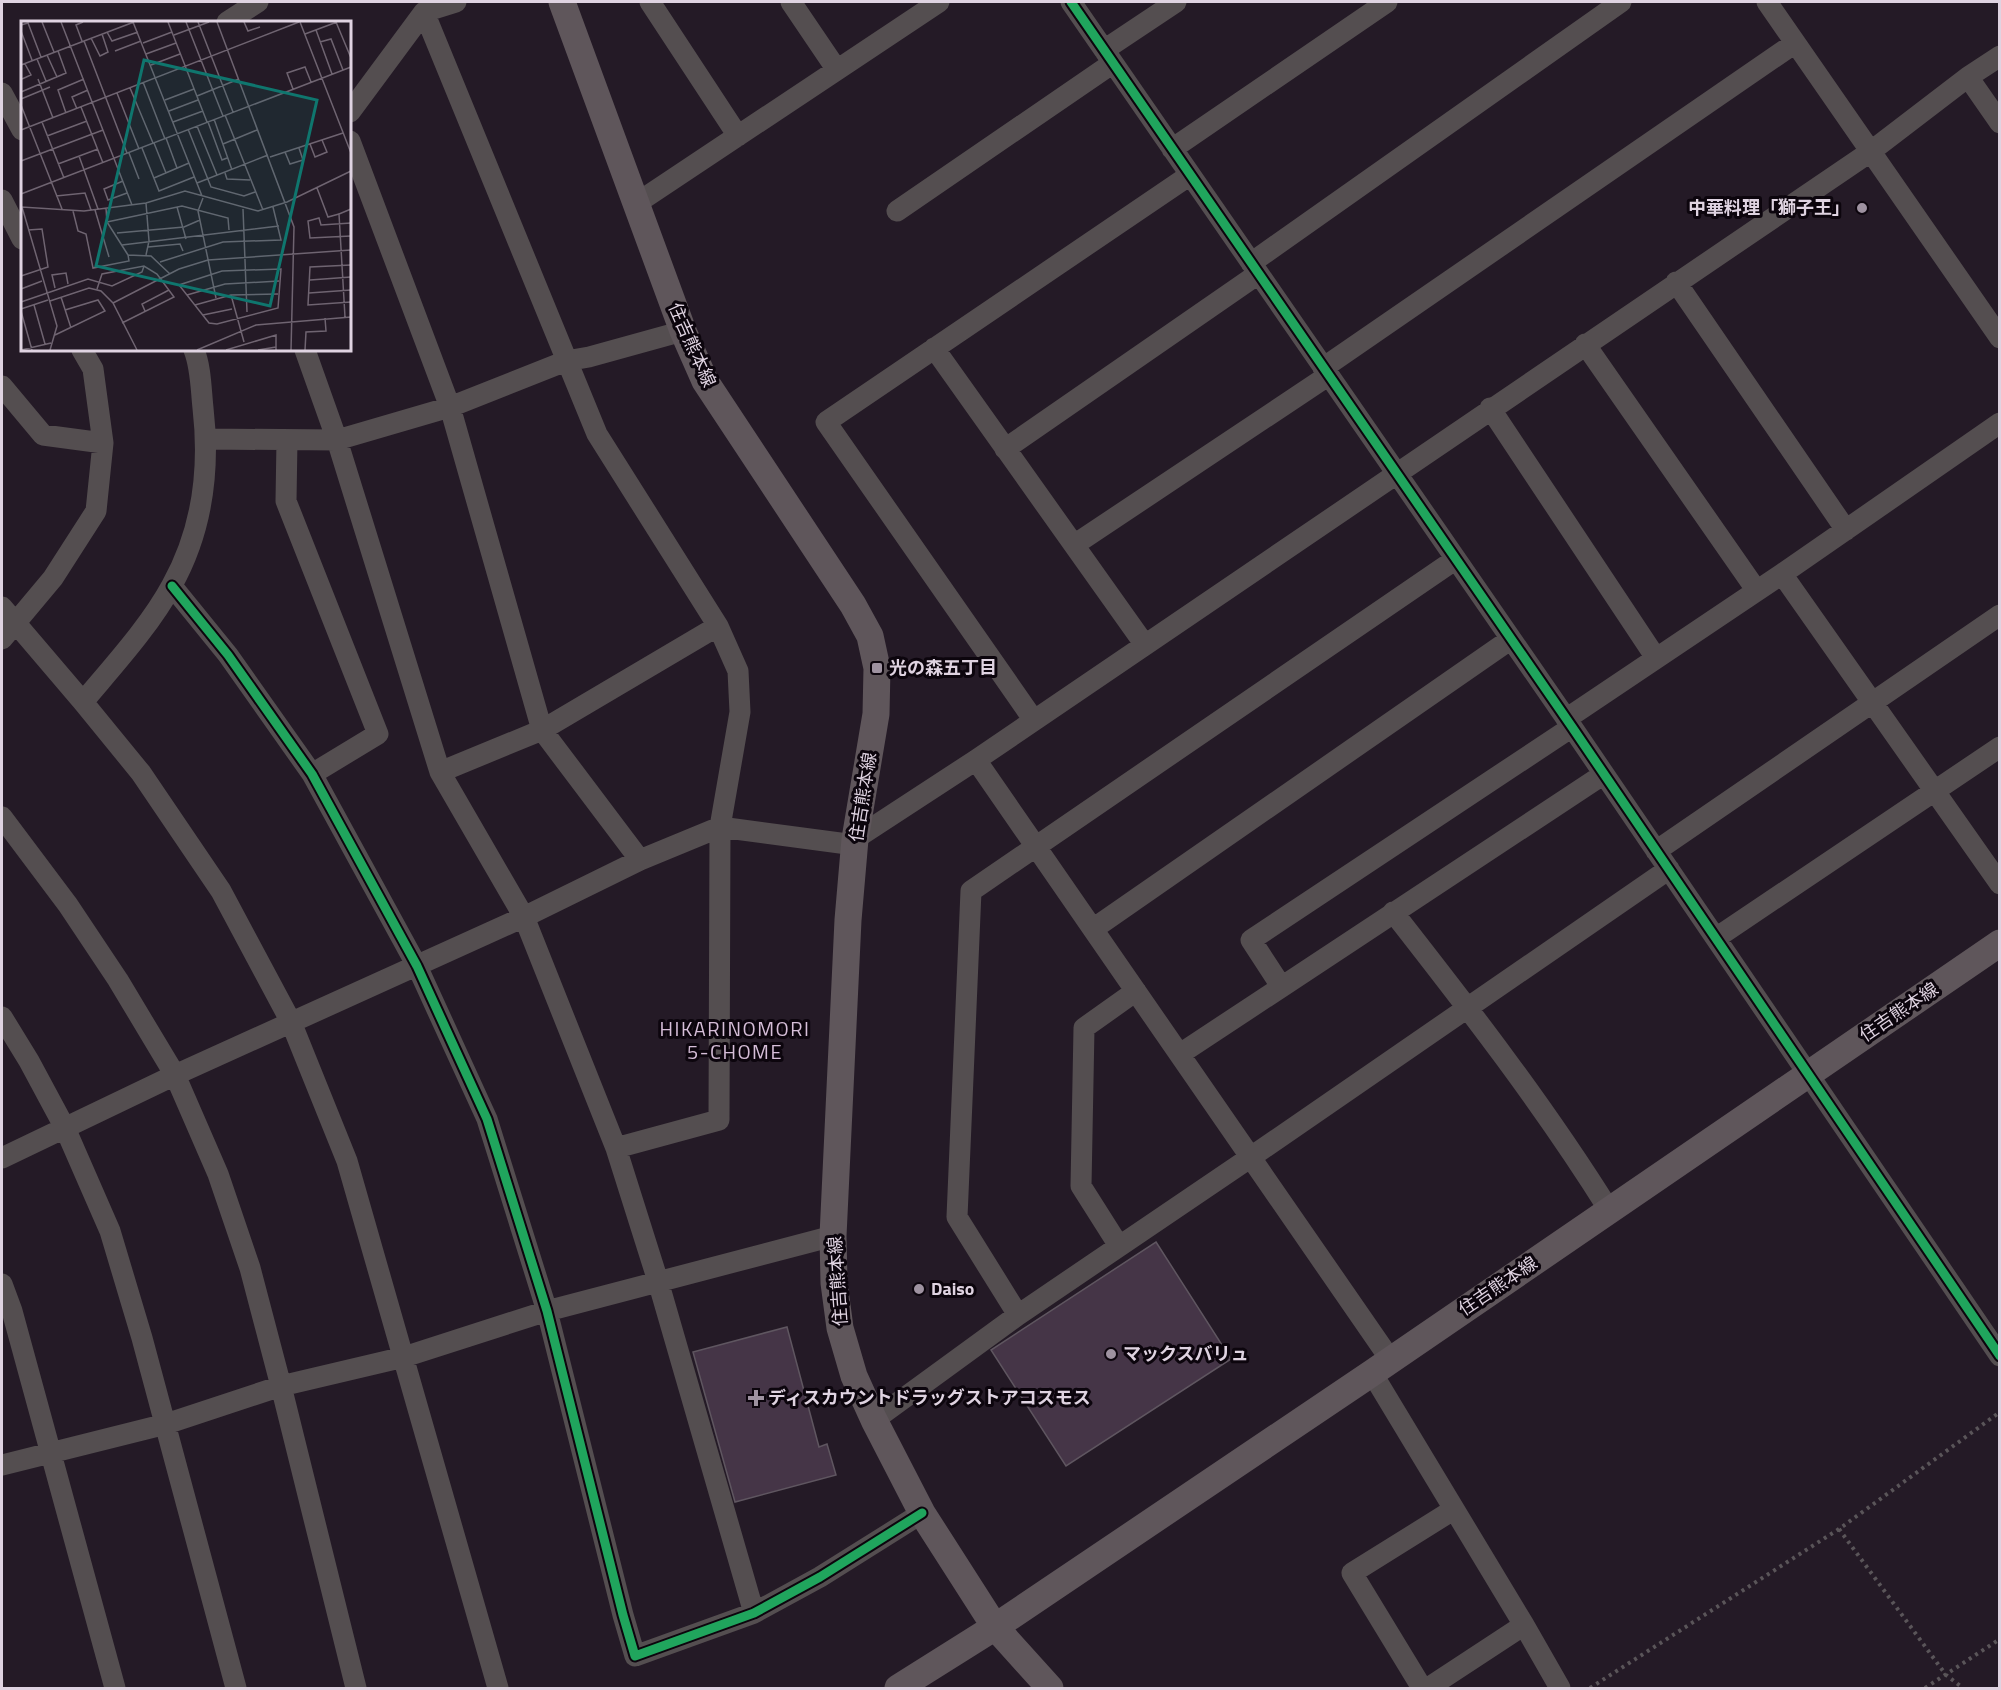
<svg xmlns="http://www.w3.org/2000/svg" width="2001" height="1690" font-family="'Titillium Web','Noto Sans JP',sans-serif">
<rect width="100%" height="100%" fill="#241a26"/>
<path fill="#453547" stroke="#5f5660" stroke-width="1.5" d="M1156,1242L1231,1359L1066,1466L991,1350Z
M787,1327L819,1447L827,1444L836,1475L735,1502L693,1352Z"/>
<g fill="none" stroke-linecap="round" stroke-linejoin="round">
<path stroke="#5a5559" stroke-width="4" stroke-dasharray="3 4.5" stroke-linecap="butt" d="M1839,1529L1946,1675L1963,1688
M1590,1688L1839,1529L2000,1412
M1925,1688L2000,1639"/>
<path stroke="#544e50" stroke-width="21" d="M650,2L738,136
M791,2L837,70
M1071,2L1572,727L2000,1356
M1767,2L2000,338
M424,12L597,434L718,626L738,671L740,712L720,827L719,1120L616,1148
M227,22L258,2
M1104,50L1176,2
M1968,77L2000,123
M2,93L22,130
M350,112L424,12L456,2
M350,141L450,407L542,730L640,860
M1172,149L1387,2
M2,200L22,239
M637,203L939,2
M897,211L1113,63
M1251,263L1621,2
M1676,282L1846,530
M1585,344L1757,591
M934,348L1145,645
M305,350L337,440L440,772L524,917L616,1148L658,1281L754,1613
M1323,368L1795,43
M2,386L43,435L103,443
M1490,408L1656,658
M207,439L337,440L450,407L566,361L589,357L683,331
M287,440L286,501L378,734L312,774
M1005,449L1258,274
M1074,545L1329,375
M1782,574L2000,884
M172,586L228,655L312,774L417,966L487,1119L547,1311L623,1615L635,1656L754,1613L820,1577L922,1513
M2,607L83,702L141,773L221,891L291,1022L347,1161L498,1688
M2,639L53,578L96,511L103,443L93,369L82,350
M83,702C113,666 150,626 172,585C202,531 210,469 203,408C201,390 201,367 194,350
M1033,719L826,422L1190,175
M1566,719L1782,574L2000,423
M976,760L1390,1359
M440,772L542,730L718,626
M2,817L68,905L118,980L175,1075L218,1174L250,1268L281,1386L356,1688
M855,839L976,760L1870,152L1968,77L2000,56
M1656,851L2000,615
M1393,912C1469,1009 1544,1106 1609,1210
M1093,929L1511,639
M1716,938L2000,747
M1281,986L1251,940L1572,727
M2,1017L29,1061L65,1128L110,1231L142,1338L236,1688
M1180,1054L1604,774
M2,1158L175,1075L524,917L640,860L720,827L855,845
M1119,1246L1081,1186L1084,1028L1136,991
M2,1284L12,1311L115,1688
M1018,1315L957,1217L971,891L1456,559
M1372,1373L1524,1625L1560,1688
M874,1420L1018,1315L1251,1157L1669,869
M2,1465L166,1424L281,1386L404,1357L547,1311L833,1236
M1422,1688L1352,1573L1453,1510
M1428,1688L1524,1625"/>
<path stroke="#5f565b" stroke-width="27" d="M562,2L683,331L705,381L853,605L870,636L877,668L876,714L855,839L848,920L833,1236L834,1283L840,1328L854,1376L874,1420L922,1513L995,1627L1050,1688
M898,1688L995,1627L1372,1373L2000,943"/>
<defs>
<path id="cycleway" d="M1071,2L1572,727L2000,1356
M172,586L228,655L312,774L417,966L487,1119L547,1311L623,1615L635,1656L754,1613L820,1577L922,1513"/>
</defs>
<use href="#cycleway" stroke="#0c050d" stroke-width="13"/>
<use href="#cycleway" stroke="#20a55d" stroke-width="9"/>
</g>
<g fill="#9e92a0" stroke="#0c050d" stroke-width="2">
<circle cx="1862" cy="208" r="6"/>
<rect x="871" y="662" width="12" height="12" rx="3"/>
<circle cx="919" cy="1289" r="6"/>
<circle cx="1111" cy="1354" r="6"/>
<path d="M753 1389h6v6h6v6h-6v6h-6v-6h-6v-6h6z"/>
</g>
<g text-anchor="middle" stroke-width="6" stroke-linejoin="round" paint-order="stroke">
<g font-size="18" font-weight="bold" fill="#dfd3e1" stroke="#0c050d" text-anchor="start">
<text x="1850" y="214" text-anchor="end">中華料理「獅子王」</text>
<text x="889" y="674">光の森五丁目</text>
<text x="931" y="1295">Daiso</text>
<text x="1123" y="1360">マックスバリュ</text>
<text x="768" y="1404">ディスカウントドラッグストアコスモス</text>
</g>
<g font-size="18" fill="#dfd3e1" stroke="#0c050d">
<text transform="translate(692 345) rotate(66)" y="6">住吉熊本線</text>
<text transform="translate(863 797) rotate(-81)" y="6">住吉熊本線</text>
<text transform="translate(1899 1012) rotate(-34)" y="6">住吉熊本線</text>
<text transform="translate(838 1281) rotate(-94)" y="6">住吉熊本線</text>
<text transform="translate(1498 1286) rotate(-34)" y="6">住吉熊本線</text>
</g>
<g font-size="20" letter-spacing="1.5" fill="#d6bed8" stroke="#0c050d">
<text x="735" y="1036">HIKARINOMORI<tspan x="735" dy="23">5-CHOME</tspan></text>
</g>
</g>
<g transform="translate(21 21)">
<rect width="330" height="330" fill="#241a26"/>
<path fill="none" stroke="#6f6471" stroke-width="1.5" d="M21,1L33,31M40,1L111,184M112,1L181,175M147,1L186,101M165,1L202,95M177,1L212,91M196,1L273,206L270,329M223,1L227,10L239,6M279,1L330,132M315,1L330,37M0,4L7,2L20,36M295,9L311,53M0,10L11,39M86,11L91,20L117,11M284,13L316,1M153,14L188,1M70,17L79,35L87,31L81,13M61,20L55,4L62,1M63,20L106,132M299,21L310,18L322,49M122,22L151,11M94,30L120,20M125,33L155,22M26,34L36,56M16,38L25,60M0,44L113,1M130,44L159,33M1,58L10,54L4,43M17,58L32,97M122,61L144,118M109,67L132,122M272,68L266,52L284,46L290,61M0,71L45,52L37,30M96,72L118,128M176,75L218,58M0,78L29,66M144,79L173,68M0,84L41,188M60,86L82,142M56,88L51,76L67,69M148,90L177,79M45,92L37,69L63,58M204,94L242,189M193,98L211,149M21,101L43,157M152,101L182,90M187,101L201,139L206,137M176,105L196,154M167,108L190,166L223,175L234,171M0,109L278,1M26,115L66,100M145,117L156,147M133,122L145,152M202,123L236,109M289,123L294,136L306,131L301,119M121,127L138,170L173,156M264,131L269,143L282,139L278,127M108,132L118,158M58,135L77,188M249,136L322,112M0,140L82,109M37,143L77,128M204,152L206,158L229,159M133,157L168,142M102,160L83,168L87,179L106,172M176,162L247,134M296,167L307,196L318,193M0,173L330,46M35,175L64,172L70,189M182,177L177,190L195,277M156,186L165,218M85,187L86,201L107,234M222,188L226,291M74,189L88,236M52,190L57,210L65,213L72,247L108,240L107,234M86,201L161,185L207,197L208,209M330,202L300,204L298,197L287,200L289,217L330,215M96,212L163,206L179,199M101,224L258,205M127,226L159,223L162,230M107,234L130,235L149,253M125,234L128,220L125,182M139,241L202,221L260,219L252,186M330,244L289,246L287,284L330,281M260,248L257,287L196,303L188,302L158,264L201,250ZM0,255L27,246L21,208L7,209M289,259L330,256M34,267L31,254L45,252L47,263M0,268L21,260M76,268L81,253L123,245L136,253L153,276L101,302M288,272L330,269M166,274L204,263L258,260M210,274L223,321M40,276L50,307M29,280L68,267L80,270L92,282L116,329M0,281L67,258L91,265L121,251L123,245M92,282L158,248L187,239L330,229M13,284L24,323M174,284L210,274L257,273M0,288L27,279M0,290L11,329M124,290L121,283L148,269M182,294L211,288M324,296L318,193L330,188M34,314L84,290L77,279L44,289M0,329L30,322M29,329L36,305L1,186L63,190L125,182L164,170L237,190L266,181L330,150M176,329L235,304L330,296M205,329L255,314V329M237,329L255,326M284,329L285,311L305,310L304,297"/>
<path fill="#0f766e" fill-opacity="0.15" stroke="#0f766e" stroke-width="3" d="M123,39L296,79L249,285L75,245Z"/>
<rect width="330" height="330" fill="none" stroke="#dfd3e1" stroke-width="3"/>
</g>
<rect width="2001" height="1690" fill="none" stroke="#dfd3e1" stroke-width="6"/>
</svg>
